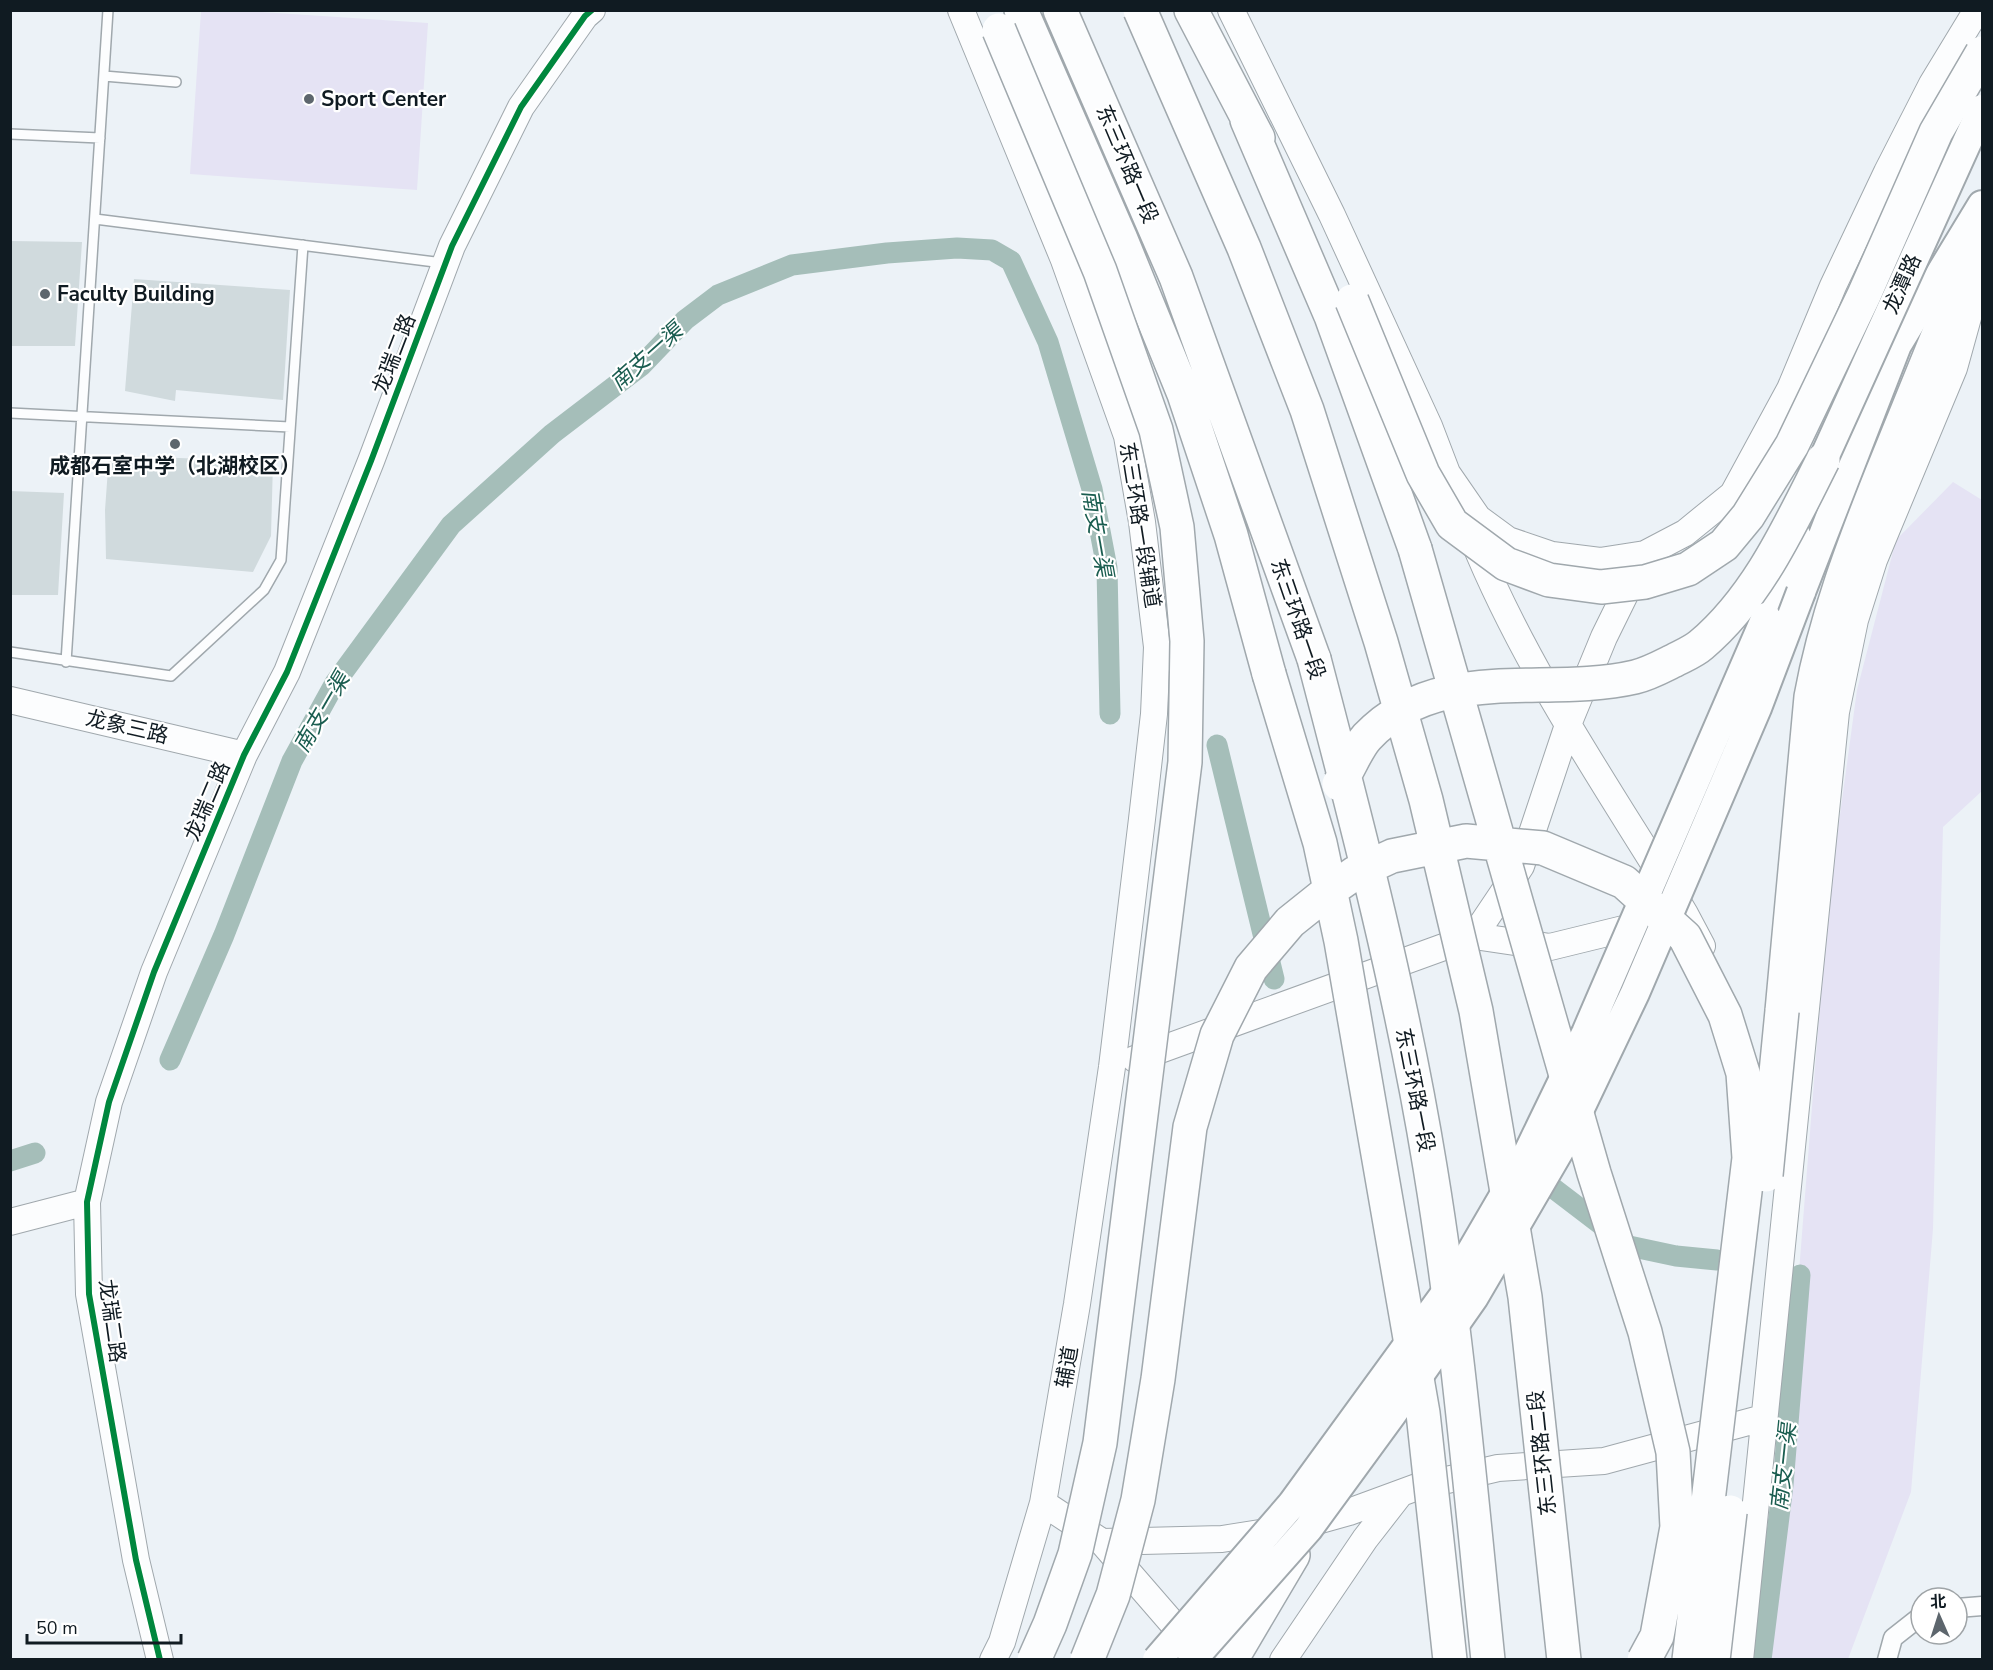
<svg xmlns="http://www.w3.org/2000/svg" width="1993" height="1670" font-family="'Nunito Sans','Noto Sans SC',sans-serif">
<rect width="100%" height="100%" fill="#ecf2f7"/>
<path fill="#e5e3f4" d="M201,11H245L428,23L417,190L190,174Z
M1953,482L1982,500V791L1943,827L1933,1229L1911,1492L1848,1659L1763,1660L1784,1463L1828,903L1857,690L1896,540Z"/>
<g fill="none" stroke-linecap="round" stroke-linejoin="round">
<path stroke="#a5beb9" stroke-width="21" d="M1217,745L1274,979
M170,1060L224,935L292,761L335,683L451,525L552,434L641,366L685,320L718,295L792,265L887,253L957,248L992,250L1011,261L1048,342L1092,489L1107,568L1110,714
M10,1161L35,1153
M1536,1175L1629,1246L1676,1256L1717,1260
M1761,1660L1783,1485L1800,1275"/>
</g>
<path fill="#d0dadd" d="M10,241L82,242L75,346H10Z
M134,279L290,290L283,400L176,390L175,401L125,391Z
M109,455L273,462L271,536L253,572L106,559L105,510Z
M10,491L64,493L58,595H10Z"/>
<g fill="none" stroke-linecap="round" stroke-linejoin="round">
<defs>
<path id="lane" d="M104,76L176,82
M10,134L100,138
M95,219L443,263
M10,413L290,427
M10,652L171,676L264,590L281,560L303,245
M66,662L108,10"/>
<path id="street" d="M1957,1608L1982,1606
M1887,1660L1893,1638L1921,1616"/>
<path id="secondary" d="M961,10L1064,260L1127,436L1142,522L1157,647L1154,714L1142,819L1112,1067L1077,1304L1043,1503L1002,1642L993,1660
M1231,10L1332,215L1429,426L1447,473L1478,518L1508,540L1552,555L1600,561L1645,554L1685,533L1733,494L1790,389L1833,286L1887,172L1932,84L1977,10
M1473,539C1527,672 1611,792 1685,914L1702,946
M10,700L244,755
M1474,936L1521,866L1569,722L1604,637L1637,570
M1135,1059L1474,936L1550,947L1648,923
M10,1222L87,1202
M1043,1503L1102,1542L1193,1647
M1102,1542L1222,1539L1292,1528L1349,1512L1417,1487L1498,1468L1604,1461L1763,1418
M160,1660L136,1560L89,1294L87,1202L109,1102L154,972L244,755L287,672L371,461L452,246L521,107L585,16L592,10
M1283,1660L1365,1539L1400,1494
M1740,1660L1836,712L1855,620L1874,560L1954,368L1982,267"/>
<path id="primary" d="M1801,592L1897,345L1982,205
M1766,617L1796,535"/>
<path id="highway" d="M1021,10L1120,237L1184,394L1231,535L1269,674
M1060,10L1176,277L1314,659
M1191,10L1258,138
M1247,120L1331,316L1415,549
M1782,1011L1811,697C1825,619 1853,546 1882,473C1915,391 1948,310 1982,229
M1231,1660L1293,1555"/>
</defs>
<use href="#lane" stroke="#a0a8ad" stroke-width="12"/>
<use href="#street" stroke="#a0a8ad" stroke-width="21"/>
<use href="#secondary" stroke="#a0a8ad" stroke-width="28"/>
<use href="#primary" stroke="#a0a8ad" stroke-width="32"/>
<use href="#highway" stroke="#a0a8ad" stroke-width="36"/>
<use href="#lane" stroke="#fcfdfe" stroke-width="9"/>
<use href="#street" stroke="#fcfdfe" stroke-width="18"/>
<use href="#secondary" stroke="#fcfdfe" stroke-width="26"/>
<use href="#primary" stroke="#fcfdfe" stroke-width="28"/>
<use href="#highway" stroke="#fcfdfe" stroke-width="33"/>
<defs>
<path id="primary-bridge" d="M1823,460L1982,109
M1157,1660L1292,1504L1453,1283L1524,1161L1586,1033L1766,617
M1192,1660L1308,1529L1392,1414L1474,1297L1562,1146L1635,993L1757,708L1801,592"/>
<path id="highway-bridge" d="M1140,10L1244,248L1307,410L1381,642L1426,800L1476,1011L1525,1297L1564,1660
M999,30L1100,271L1156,430L1177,527L1187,641L1185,762L1100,1443L1075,1554L1050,1624L1034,1660
M1352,301L1423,474L1452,524L1506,564L1549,580L1601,587L1645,582L1688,569L1724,545L1748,516L1792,445L1864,295L1936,132L1982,53
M1415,549L1594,1173L1645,1332L1673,1452L1677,1527L1657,1636L1644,1660
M1314,659C1358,827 1402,995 1430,1167C1457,1330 1471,1495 1488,1660
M1269,674L1320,843L1341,941L1423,1413L1450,1660
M1339,784C1349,770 1356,749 1367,737C1439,661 1545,698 1635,677C1648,674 1661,667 1673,661C1682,656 1693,652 1701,645C1758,597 1790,525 1823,460
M1766,1175L1782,1011
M1087,1660L1113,1595L1138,1500L1158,1379L1190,1127L1217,1035L1251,968L1290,922L1325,894L1355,873L1392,856L1466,841L1543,848L1624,882L1685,937L1725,1015L1743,1073L1749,1158L1689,1660
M1713,1660L1730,1512"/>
</defs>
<use href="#primary-bridge" stroke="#a0a8ad" stroke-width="32" stroke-linecap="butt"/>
<use href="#highway-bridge" stroke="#a0a8ad" stroke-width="36" stroke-linecap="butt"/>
<use href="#primary-bridge" stroke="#fcfdfe" stroke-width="28"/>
<use href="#highway-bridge" stroke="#fcfdfe" stroke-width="33"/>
<defs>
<path id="cycleway" d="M160,1660L136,1560L89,1294L87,1202L109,1102L154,972L244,755L287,672L371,461L452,246L521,107L585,16L592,10"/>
</defs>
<use href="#cycleway" stroke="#fff" stroke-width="10"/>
<use href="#cycleway" stroke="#00873e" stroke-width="6"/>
</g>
<g fill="#5d666d" stroke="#fff" stroke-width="2">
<circle cx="309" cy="99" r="6"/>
<circle cx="45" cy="294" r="6"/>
<circle cx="175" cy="444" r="6"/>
</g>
<g text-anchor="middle" stroke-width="4.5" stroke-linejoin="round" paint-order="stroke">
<g font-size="21" font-weight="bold" fill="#101b22" stroke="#fff" text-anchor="start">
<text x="321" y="106">Sport Center</text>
<text x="57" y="301">Faculty Building</text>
<text x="175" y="473" text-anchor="middle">成都石室中学（北湖校区）</text>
</g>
<g font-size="21" fill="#101b22" stroke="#fff">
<text transform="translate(1127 164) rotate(67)" y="7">东三环路一段</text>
<text transform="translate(1902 284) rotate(-66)" y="7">龙潭路</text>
<text transform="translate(394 354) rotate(-69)" y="7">龙瑞二路</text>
<text transform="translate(1140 525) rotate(81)" y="7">东三环路一段辅道</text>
<text transform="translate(1298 619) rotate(71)" y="7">东三环路一段</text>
<text transform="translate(127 727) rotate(13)" y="7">龙象三路</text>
<text transform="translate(207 801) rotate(-67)" y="7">龙瑞二路</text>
<text transform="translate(1415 1090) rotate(79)" y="7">东三环路一段</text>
<text transform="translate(112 1321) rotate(82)" y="7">龙瑞二路</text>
<text transform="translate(1067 1367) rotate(-80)" y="7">辅道</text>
<text transform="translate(1542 1453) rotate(-96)" y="7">东三环路二段</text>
</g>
<g font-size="22" font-style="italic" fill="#1a5d50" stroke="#fff">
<text transform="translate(646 356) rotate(-42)" y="8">南支一渠</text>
<text transform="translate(1098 533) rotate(80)" y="8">南支一渠</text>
<text transform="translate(321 712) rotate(-60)" y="8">南支一渠</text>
<text transform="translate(1783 1467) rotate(-84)" y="8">南支一渠</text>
</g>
</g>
<rect width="1993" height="1670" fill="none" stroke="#101b22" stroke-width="24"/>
<g transform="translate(1939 1616) rotate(357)"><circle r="28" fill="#ffffff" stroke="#9fa4a7" stroke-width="1.5"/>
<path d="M0-4.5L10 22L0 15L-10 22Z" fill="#5d666d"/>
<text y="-9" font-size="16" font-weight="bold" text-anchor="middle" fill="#101b22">北</text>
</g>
<path d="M27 1634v9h154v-9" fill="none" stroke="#101b22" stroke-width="3"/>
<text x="36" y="1634" font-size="18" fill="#101b22" stroke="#ffffff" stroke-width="4.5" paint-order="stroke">50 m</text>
</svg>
